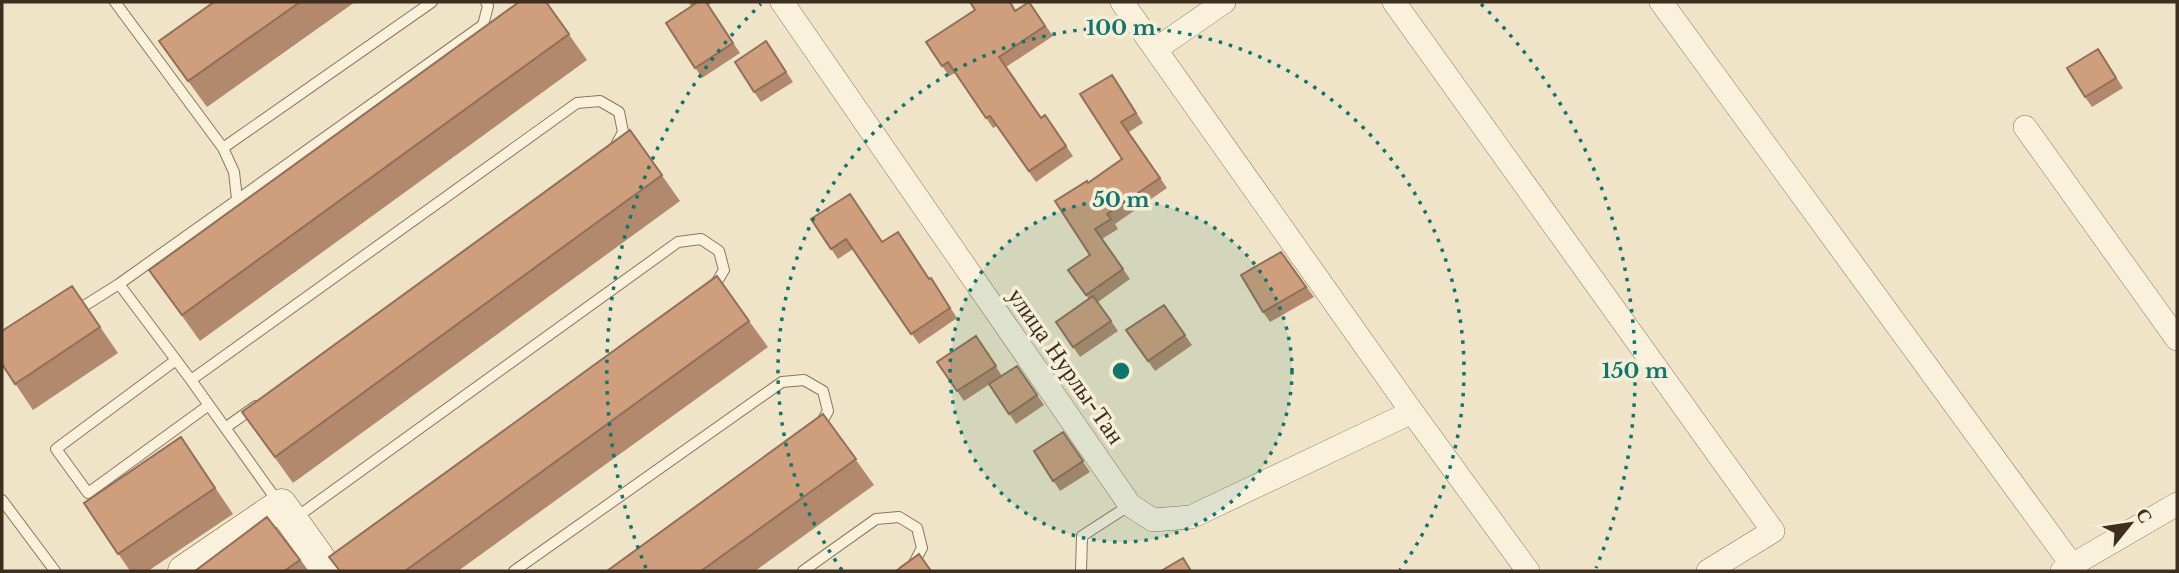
<svg xmlns="http://www.w3.org/2000/svg" width="2179" height="573" font-family="'Libre Baskerville',serif">
<rect width="100%" height="100%" fill="#f0e4c8"/>
<g fill="none" stroke-linecap="round" stroke-linejoin="round">
<defs>
<path id="lane" d="M115,2L223,148L234,172L237,199
M223,148L432,2
M119,284L191,380L278,502
M76,311L119,284L483,25L488,6L486,2
M176,360L56,449L88,493L209,405
M191,380L577,103L600,101L619,112L623,132L615,147
M225,428L256,406
M2,500L55,571
M294,519L678,242L701,239L719,251L724,270L712,290
M514,571L782,382L804,380L823,391L828,411L819,427
M803,571L876,519L899,517L917,528L922,548L913,565L904,571
M1081,571L1082,536L1130,505"/>
<path id="street" d="M782,2L1130,505L1153,520L1191,517L1412,412
M1122,2L1412,412L1528,571
M1394,2L1773,531L1708,571
M1661,2L2072,565
M1156,49L1224,2
M2025,127L2177,339
M2062,571L2177,504"/>
<path id="secondary" d="M184,571L281,505L328,571"/>
</defs>
<use href="#lane" stroke="#8d765c" stroke-width="12"/>
<use href="#street" stroke="#8d765c" stroke-width="24"/>
<use href="#secondary" stroke="#6f573f" stroke-width="33"/>
<use href="#lane" stroke="#faf1dc" stroke-width="10"/>
<use href="#street" stroke="#faf1dc" stroke-width="23"/>
<use href="#secondary" stroke="#faf1dc" stroke-width="32"/>
</g>
<path fill="#b2896c" d="M214,2H355L207,107L159,41Z
M546,2L587,60L200,341L149,270Z
M688,2H713L708,5L740,53L702,78L666,23L691,6Z
M1029,2L1053,36L1006,67L1041,118L1045,115L1073,156L1036,182L997,126L993,128L955,73L949,76L926,42L1016,10Z
M766,41L793,82L761,102L754,92Z
M2105,59L2123,88L2092,107L2085,97Z
M1119,85L1143,123L1129,132L1167,188L1115,224L1118,229L1102,239L1130,279L1098,302L1118,331L1080,357L1056,322L1089,299L1068,270L1090,255L1088,183L1122,159Z
M630,130L680,201L293,483L242,412Z
M811,219L882,242L929,279L931,278L957,318L919,344L853,249L838,259Z
M1281,252L1314,297L1270,322L1263,312Z
M72,286L118,353L33,410L2,364Z
M1164,305L1192,345L1155,371L1126,330Z
M749,321L768,347L458,571H339Z
M976,336L1002,376L1017,366L1044,405L1016,424L990,384L964,401L937,362Z
M823,414L874,485L755,571H607Z
M1063,432L1090,472L1060,491L1034,451Z
M181,437L233,514L148,571H130L84,503Z
M300,560L308,571H195Z"/>
<path fill="#cf9f7d" stroke="#916f58" stroke-width="2" d="M214,2H300L188,81L159,41Z
M519,2H546L569,34L182,315L149,270Z
M698,2H706L733,43L695,68L666,23Z
M970,2H1010L1015,11L1029,2L1045,26L999,57L1041,118L1045,115L1066,146L1029,171L990,116L986,118L948,62L942,66L926,42L975,10Z
M766,41L786,72L754,92L735,62Z
M2098,49L2116,78L2085,97L2067,68Z
M1112,75L1136,113L1121,122L1160,178L1107,214L1111,219L1095,229L1123,269L1086,295L1068,270L1090,255L1055,201L1087,181L1088,183L1122,159L1080,94Z
M630,130L662,175L275,457L242,412Z
M850,194L882,242L898,232L929,279L931,278L950,308L911,334L846,239L831,249L811,219Z
M1281,252L1306,287L1263,312L1241,275Z
M717,276L749,321L405,571H340L329,557Z
M72,286L100,327L15,384L2,364V331Z
M1093,296L1111,321L1073,347L1056,322Z
M1164,305L1185,335L1148,361L1126,330Z
M976,336L996,366L957,391L937,362Z
M1017,366L1037,395L1009,414L989,384Z
M823,414L856,459L701,571H607Z
M1063,432L1083,461L1053,481L1034,451Z
M181,437L215,488L118,554L84,503Z
M267,517L300,560L284,571H195Z
M919,554L931,571H896Z
M1183,558L1191,571H1161Z"/>
<circle cx="1121" cy="371" r="171" fill="#0f766e" fill-opacity=".12"/>
<g fill="none" stroke="#0f766e" stroke-width="3.5" stroke-dasharray="3.5 7">
<circle cx="1121" cy="371" r="171"/>
<path d="M842 570A343 343 0 1 1 1400 570"/>
<path d="M646 568A514 514 0 0 1 761 4M1481 4A514 514 0 0 1 1596 568"/>
</g>
<g text-anchor="middle" stroke-width="7" stroke-linejoin="round" paint-order="stroke">
<g font-size="24" fill="#3d2e20" stroke="#f7eed8">
<text transform="translate(1066 366) rotate(55)" y="8">улица Нурлы-Тан</text>
</g>
</g>
<circle cx="1121" cy="371" r="10" fill="#0f766e" stroke="#f7eed8" stroke-width="3.5"/>
<g font-size="21" text-anchor="middle" font-weight="bold" fill="#0f766e" stroke="#f7eed8" stroke-width="7" stroke-linejoin="round" paint-order="stroke">
<text x="1121" y="35">100 m</text>
<text x="1121" y="207">50 m</text>
<text x="1635" y="378">150 m</text>
</g>
<rect width="2179" height="573" fill="none" stroke="#3d2e20" stroke-width="7"/>
<g transform="translate(2130 524) rotate(60)" stroke="#f7eed8" stroke-width="5" paint-order="stroke">
<path d="M0-5L12 26L0 18L-12 26Z" fill="#3d2e20"/>
<text y="-10" font-size="19" font-weight="bold" text-anchor="middle" fill="#3d2e20">С</text>
</g>
</svg>
